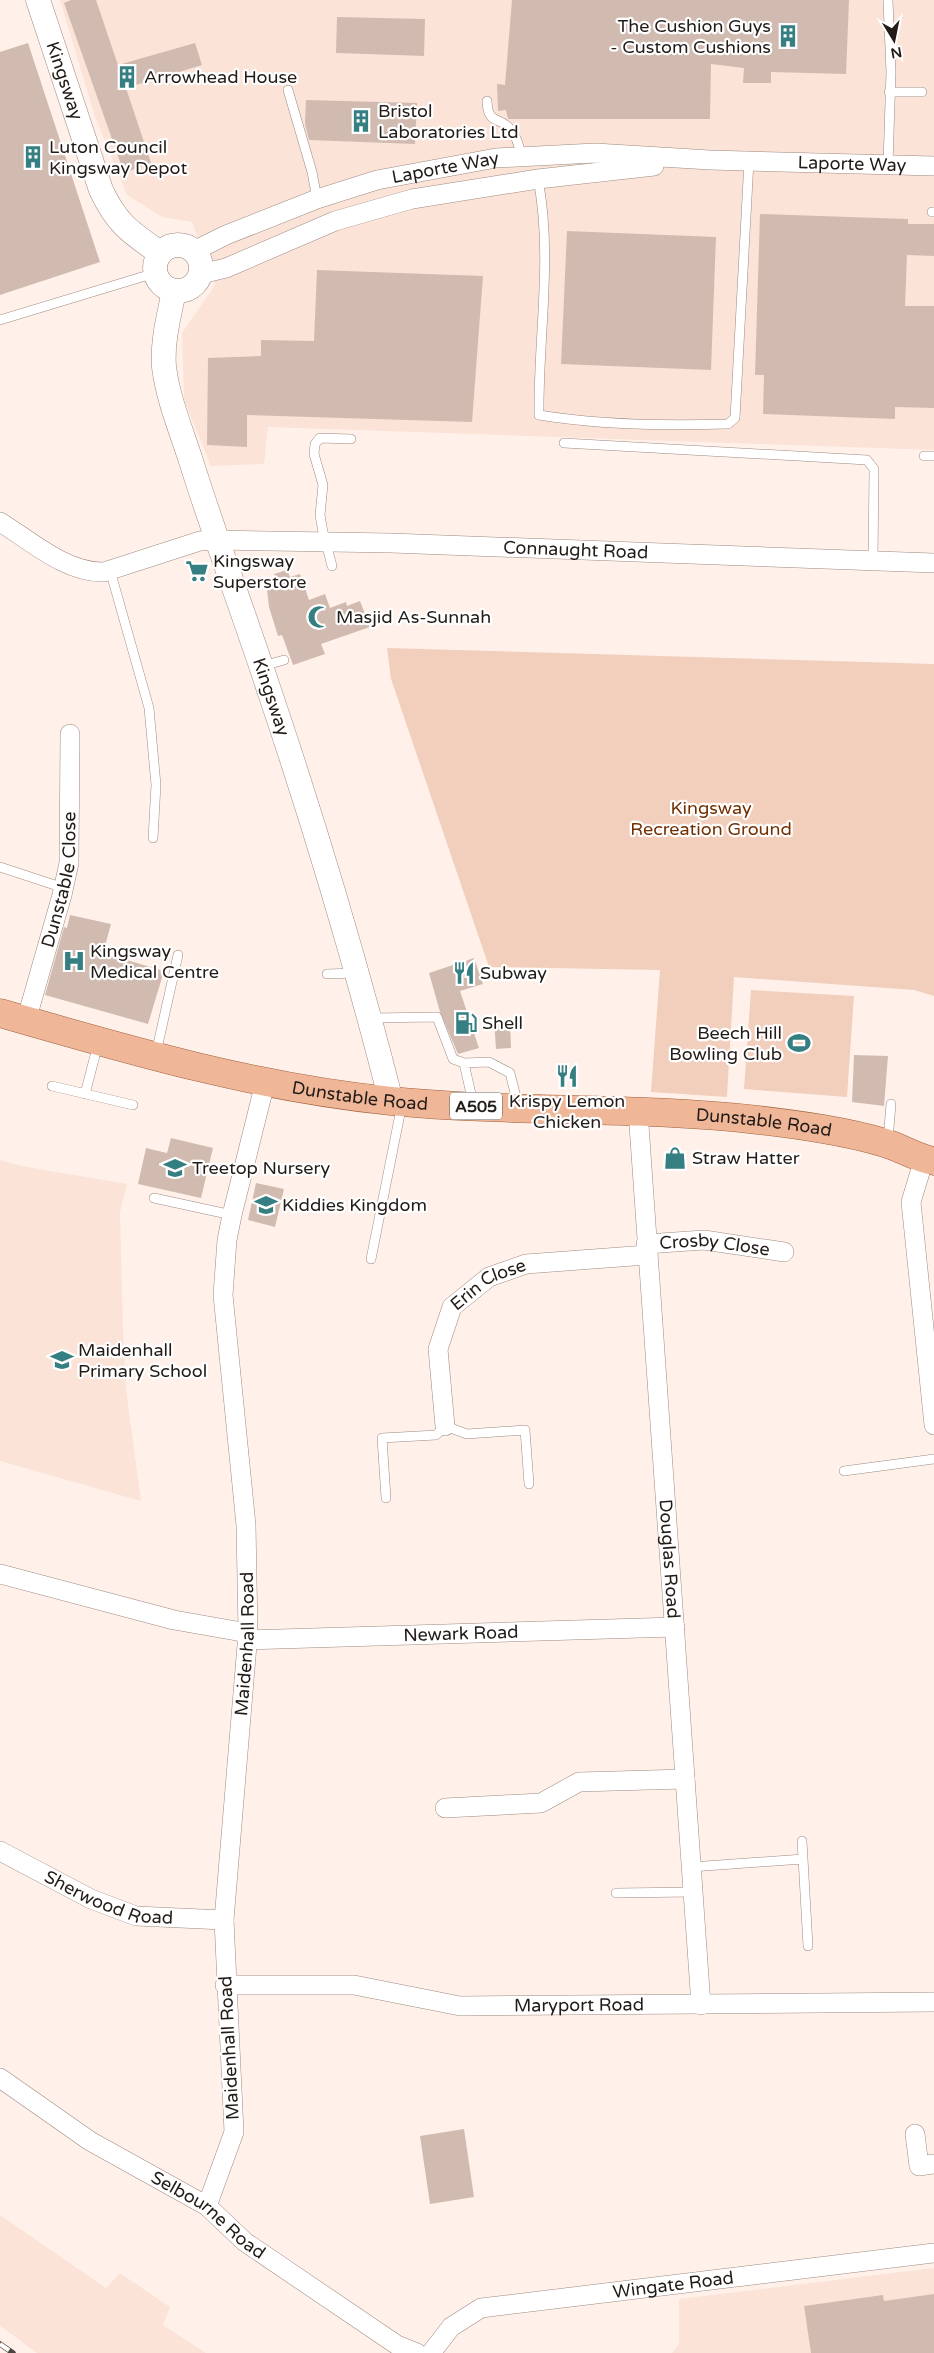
<svg xmlns="http://www.w3.org/2000/svg" width="934" height="2353" font-family="'Varela Round',sans-serif">
<rect width="100%" height="100%" fill="#fff1ea"/>
<path fill="#fbe3d7" d="M60,0H934V450L268,427L264,464L211,466L184,400L182,333L215,285L192,222L162,217L127,195L95,117Z
M0,1160L22,1166L127,1184L120,1212L123,1330L126,1389L141,1501L0,1461Z
M0,2215L106,2288L120,2273L170,2307L163,2325L206,2353H37L0,2326Z
M934,2268V2353H672L679,2344V2299Z"/>
<path fill="#f2cfbd" d="M387,648L934,664V996L914,990L734,977L727,1097L651,1092L660,970L489,967L391,679Z
M751,990L854,996L847,1097L744,1089Z"/>
<path fill="#d1bbb1" d="M71,0H96L118,65L195,43L202,65L126,88L151,163L124,173L64,3Z
M512,0H849L846,74L771,72V83H743L744,68L711,64L710,119H508L506,110L498,111L497,84L505,85Z
M337,17L425,19L424,56L336,53Z
M28,43L100,262L0,295V52Z
M306,100L417,103L415,144L309,140L305,124Z
M760,214L908,219V224H934V256L907,255L905,306H934V408L895,407V419L763,414L764,375H755Z
M567,231L716,237L711,370L561,364Z
M317,270L483,276L472,422L247,415V447L207,445L208,358L261,356V340L314,341Z
M287,570L290,577L300,574L309,600L325,594L330,608L346,602L347,606L360,601L370,627L321,644L325,654L293,665L282,635L278,636L269,607L267,590L278,586L274,574Z
M70,915L111,924L103,953L164,971L148,1024L45,995L64,927L67,928Z
M474,958L483,984L460,991L479,1048L458,1054L440,1012L429,973Z
M510,1019L511,1048L496,1049L494,1021Z
M854,1055L888,1056L884,1106L852,1102Z
M171,1138L213,1148L201,1198L138,1184L146,1148L167,1153Z
M256,1183L284,1189L275,1227L248,1220Z
M464,2129L474,2197L430,2204L420,2136Z
M934,2294V2353H811L804,2306L883,2295L884,2301Z"/>
<g fill="none" stroke-linecap="round" stroke-linejoin="round">
<defs>
<path id="service" d="M888,0L891,72L888,164
M288,90L312,172L317,199
M889,92H922
M487,101C488,126 499,115 511,130C517,136 519,148 522,156
M538,179C553,257 538,337 539,415C600,425 666,426 728,424L735,418L749,161
M932,212H934
M0,320L155,273
M564,443L867,460L874,469L873,561
M924,456H934
M332,566L323,532L320,515L323,485L314,454L315,444L320,438L351,439
M110,570L149,708L156,785L153,838
M263,666L284,660
M0,867L64,888
M327,974L355,973
M371,1018L437,1017L453,1059L464,1063L473,1103
M156,1053L178,955
M464,1063L489,1062L510,1073L518,1105
M52,1086L133,1105
M85,1094L98,1044
M888,1140L891,1104
M154,1198L232,1215
M371,1259L402,1104
M844,1471L934,1459
M386,1498L382,1438L436,1435L445,1426L467,1434L525,1430L529,1484
M802,1841L808,1946
M691,1867L803,1859
M616,1893L693,1892"/>
<g id="minor">
<path id="s1" d="M194,251L226,235L317,199L377,180L496,158L595,153L710,160L934,166"/>
<path d="M201,274L226,268L335,221L412,199L538,179L654,166"/>
<path id="s2" d="M0,522C31,541 66,573 104,572L200,541L216,540L391,543L934,563"/>
<path id="s3" d="M26,1021L62,895L69,863L70,734"/>
<path id="s4" d="M638,1111L701,2005"/>
<path d="M924,1159L911,1202L934,1425"/>
<path id="s5" d="M646,1244L704,1240L784,1252"/>
<path id="s6" d="M445,1426L438,1349L452,1307L489,1277L526,1264L647,1255"/>
<path d="M0,1574L174,1620L248,1633"/>
<path id="s7" d="M247,1640L675,1627"/>
<path d="M445,1808L541,1803L579,1782L685,1779"/>
<path id="s8" d="M0,1851L91,1899L136,1916L224,1920"/>
<path id="s9" d="M225,1985H354L460,2006L934,2002"/>
<path id="s10" d="M0,2078L90,2141L207,2206L245,2242L397,2345L417,2353"/>
<path d="M915,2134L919,2166L934,2164"/>
<path id="s11" d="M207,2206L234,2132L224,1920L248,1633L246,1525L223,1295L227,1240L232,1215L265,1083"/>
<path id="s12" d="M431,2353L451,2327L481,2308L934,2253"/>
</g>
<g id="tertiary">
<path id="s13" d="M38,0L101,190C117,224 130,232 160,253"/>
<circle cx="178" cy="268" r="23"/>
<path id="s14" d="M174,291C169,316 162,341 164,367C168,399 181,430 191,461C215,538 244,613 269,690C315,826 356,963 391,1101"/>
</g>
<g id="primary">
<path id="s15" d="M0,1013C128,1050 258,1088 391,1101C513,1113 636,1106 758,1120C800,1125 845,1131 885,1143C902,1148 916,1158 934,1161"/>
</g>
</defs>
<use href="#service" stroke="#9e8a80" stroke-width="10"/>
<use href="#minor" stroke="#9e8a80" stroke-width="20"/>
<use href="#tertiary" stroke="#9e8a80" stroke-width="25"/>
<use href="#primary" stroke="#a0613e" stroke-width="29"/>
<use href="#service" stroke="#fff" stroke-width="9"/>
<use href="#minor" stroke="#fff" stroke-width="19"/>
<use href="#tertiary" stroke="#fff" stroke-width="24"/>
<use href="#primary" stroke="#efb698" stroke-width="28"/>
<defs>
<path id="rail" d="M0,2344L13,2353"/>
</defs>
<use href="#rail" stroke="#4d4440" stroke-width="5.5"/>
<use href="#rail" stroke="#fff" stroke-width="4" stroke-dasharray="11" stroke-linecap="butt"/>
</g>
<defs>
<symbol id="building-bare" viewBox="-9 -9 18 18"><path d="M-4-6H4V6H1V3H-1V6H-4ZM-2.5-4.3h1.7v1.8h-1.7ZM.8-4.3h1.7v1.8H.8ZM-2.5-1h1.7V.8h-1.7ZM.8-1h1.7V.8H.8Z" fill="#357e81" stroke="#fff" stroke-width="2.5" paint-order="stroke"/></symbol>
<symbol id="supermarket-bare" viewBox="-9 -9 18 18"><path d="M-6-5.5h2.5l.6 2H6L4.5 2H-2.5L-4.4-4H-6ZM-1.5 3.2a1.3 1.3 0 1 0 .1 0ZM3 3.2a1.3 1.3 0 1 0 .1 0Z" fill="#357e81" stroke="#fff" stroke-width="2.5" paint-order="stroke"/></symbol>
<symbol id="mosque-bare" viewBox="-9 -9 18 18"><path d="M3.5-4.9A6 6 0 1 0 3.5 4.9A5 5 0 1 1 3.5-4.9Z" fill="#357e81" stroke="#fff" stroke-width="2.5" paint-order="stroke"/></symbol>
<symbol id="hospital-bare" viewBox="-9 -9 18 18"><path d="M-5-5h3v3.5h4V-5h3V5h-3V1.5h-4V5h-3Z" fill="#357e81" stroke="#fff" stroke-width="2.5" paint-order="stroke"/></symbol>
<symbol id="restaurant-bare" viewBox="-9 -9 18 18"><path d="M-5-6h1v4h1v-4h1v4h1v-4h1v5L-1.5 .5V6h-2V.5L-5-1ZM5-6V6H3V1.5H1.5Q1.5-4 5-6Z" fill="#357e81" stroke="#fff" stroke-width="2.5" paint-order="stroke"/></symbol>
<symbol id="fuel-bare" viewBox="-9 -9 18 18"><path d="M-5.5-6h7V0h2V4h1.3V-2.5L3-4.5l.8-.8L6-3V5H2.5V1h-1V6h-7ZM-4.2-4.7v3.2H.2V-4.7Z" fill="#357e81" stroke="#fff" stroke-width="2.5" paint-order="stroke"/></symbol>
<symbol id="stadium-bare" viewBox="-9 -9 18 18"><path d="M0-5a6.5 5 0 1 0 0 10a6.5 5 0 1 0 0-10ZM-3.5-1.8h7v3.6h-7Z" fill="#357e81" stroke="#fff" stroke-width="2.5" paint-order="stroke"/></symbol>
<symbol id="shop-bare" viewBox="-9 -9 18 18"><path d="M-5-2.5h2.3a2.7 3.5 0 0 1 5.4 0H5L5.5 6h-11ZM-1.5-2.5h3a1.5 2.3 0 0 0-3 0Z" fill="#357e81" stroke="#fff" stroke-width="2.5" paint-order="stroke"/></symbol>
<symbol id="school-bare" viewBox="-9 -9 18 18"><path d="M0-5L7-2L0 1L-7-2ZM-4 1L0 2.5L4 1V4Q0 6-4 4Z" fill="#357e81" stroke="#fff" stroke-width="2.5" paint-order="stroke"/></symbol>
</defs>
<g fill-rule="evenodd">
<use href="#building-bare" x="772" y="20" width="32" height="32"/>
<use href="#building-bare" x="111" y="61" width="32" height="32"/>
<use href="#building-bare" x="345" y="105" width="32" height="32"/>
<use href="#building-bare" x="17" y="141" width="32" height="32"/>
<use href="#supermarket-bare" x="181" y="555" width="32" height="32"/>
<use href="#mosque-bare" x="303" y="601" width="32" height="32"/>
<use href="#hospital-bare" x="58" y="945" width="32" height="32"/>
<use href="#restaurant-bare" x="448" y="957" width="32" height="32"/>
<use href="#fuel-bare" x="450" y="1007" width="32" height="32"/>
<use href="#stadium-bare" x="783" y="1027" width="32" height="32"/>
<use href="#restaurant-bare" x="551" y="1060" width="32" height="32"/>
<use href="#shop-bare" x="659" y="1142" width="32" height="32"/>
<use href="#school-bare" x="159" y="1152" width="32" height="32"/>
<use href="#school-bare" x="250" y="1189" width="32" height="32"/>
<use href="#school-bare" x="46" y="1344" width="32" height="32"/>
</g>
<g text-anchor="middle" stroke-width="4.5" stroke-linejoin="round" paint-order="stroke">
<rect fill="#fff" stroke="#645f5d" stroke-width="1" x="450" y="1092.5" width="52" height="27" rx="4"/>
<g font-size="16" font-weight="bold" fill="#221b17">
<text x="476" y="1112">A505</text>
</g>
<g font-size="18" fill="#221b17" stroke="#fff" text-anchor="start">
<text x="771" y="32" text-anchor="end">The Cushion Guys<tspan x="771" dy="21">- Custom Cushions</tspan></text>
<text x="144" y="83">Arrowhead House</text>
<text x="378" y="117">Bristol<tspan x="378" dy="21">Laboratories Ltd</tspan></text>
<text x="49" y="153">Luton Council<tspan x="49" dy="21">Kingsway Depot</tspan></text>
<text x="213" y="567">Kingsway<tspan x="213" dy="21">Superstore</tspan></text>
<text x="336" y="623">Masjid As-Sunnah</text>
<text x="90" y="957">Kingsway<tspan x="90" dy="21">Medical Centre</tspan></text>
<text x="480" y="979">Subway</text>
<text x="482" y="1029">Shell</text>
<text x="782" y="1039" text-anchor="end">Beech Hill<tspan x="782" dy="21">Bowling Club</tspan></text>
<text x="567" y="1107" text-anchor="middle">Krispy Lemon<tspan x="567" dy="21">Chicken</tspan></text>
<text x="692" y="1164">Straw Hatter</text>
<text x="192" y="1174">Treetop Nursery</text>
<text x="282" y="1211">Kiddies Kingdom</text>
<text x="78" y="1356">Maidenhall<tspan x="78" dy="21">Primary School</tspan></text>
</g>
<g font-size="18" fill="#221b17" stroke="#fff">
<text dy="6" stroke="none"><textPath href="#s13" startOffset="85">Kingsway</textPath></text>
<text dy="6" stroke="none"><textPath href="#s1" startOffset="674">Laporte Way</textPath></text>
<text dy="6" stroke="none"><textPath href="#s1" startOffset="266">Laporte Way</textPath></text>
<text dy="6" stroke="none"><textPath href="#s2" startOffset="594">Connaught Road</textPath></text>
<text dy="6" stroke="none"><textPath href="#s14" startOffset="424">Kingsway</textPath></text>
<text dy="6" stroke="none"><textPath href="#s3" startOffset="146">Dunstable Close</textPath></text>
<text dy="6" stroke="none"><textPath href="#s15" startOffset="370">Dunstable Road</textPath></text>
<text dy="6" stroke="none"><textPath href="#s15" startOffset="775">Dunstable Road</textPath></text>
<text dy="6" stroke="none"><textPath href="#s5" startOffset="69">Crosby Close</textPath></text>
<text dy="6" stroke="none"><textPath href="#s6" startOffset="165">Erin Close</textPath></text>
<text dy="6" stroke="none"><textPath href="#s4" startOffset="449">Douglas Road</textPath></text>
<text dy="6" stroke="none"><textPath href="#s7" startOffset="214">Newark Road</textPath></text>
<text dy="6" stroke="none"><textPath href="#s11" startOffset="568">Maidenhall Road</textPath></text>
<text dy="6" stroke="none"><textPath href="#s8" startOffset="120">Sherwood Road</textPath></text>
<text dy="6" stroke="none"><textPath href="#s9" startOffset="356">Maryport Road</textPath></text>
<text transform="translate(229 2048) rotate(-93)" y="6">Maidenhall Road</text>
<text dy="6" stroke="none"><textPath href="#s10" startOffset="250">Selbourne Road</textPath></text>
<text dy="6" stroke="none"><textPath href="#s12" startOffset="262">Wingate Road</textPath></text>
</g>
<g font-size="18" fill="#723002" stroke="#fff">
<text x="711" y="814">Kingsway<tspan x="711" dy="21">Recreation Ground</tspan></text>
</g>
</g>
<g transform="translate(894 40) rotate(170)" stroke="#ffffff" stroke-width="4" paint-order="stroke">
<path d="M0-4L9 19L0 12L-9 19Z" fill="#221b17"/>
<text y="-8" font-size="14" font-weight="bold" text-anchor="middle" fill="#221b17">N</text>
</g>
</svg>
